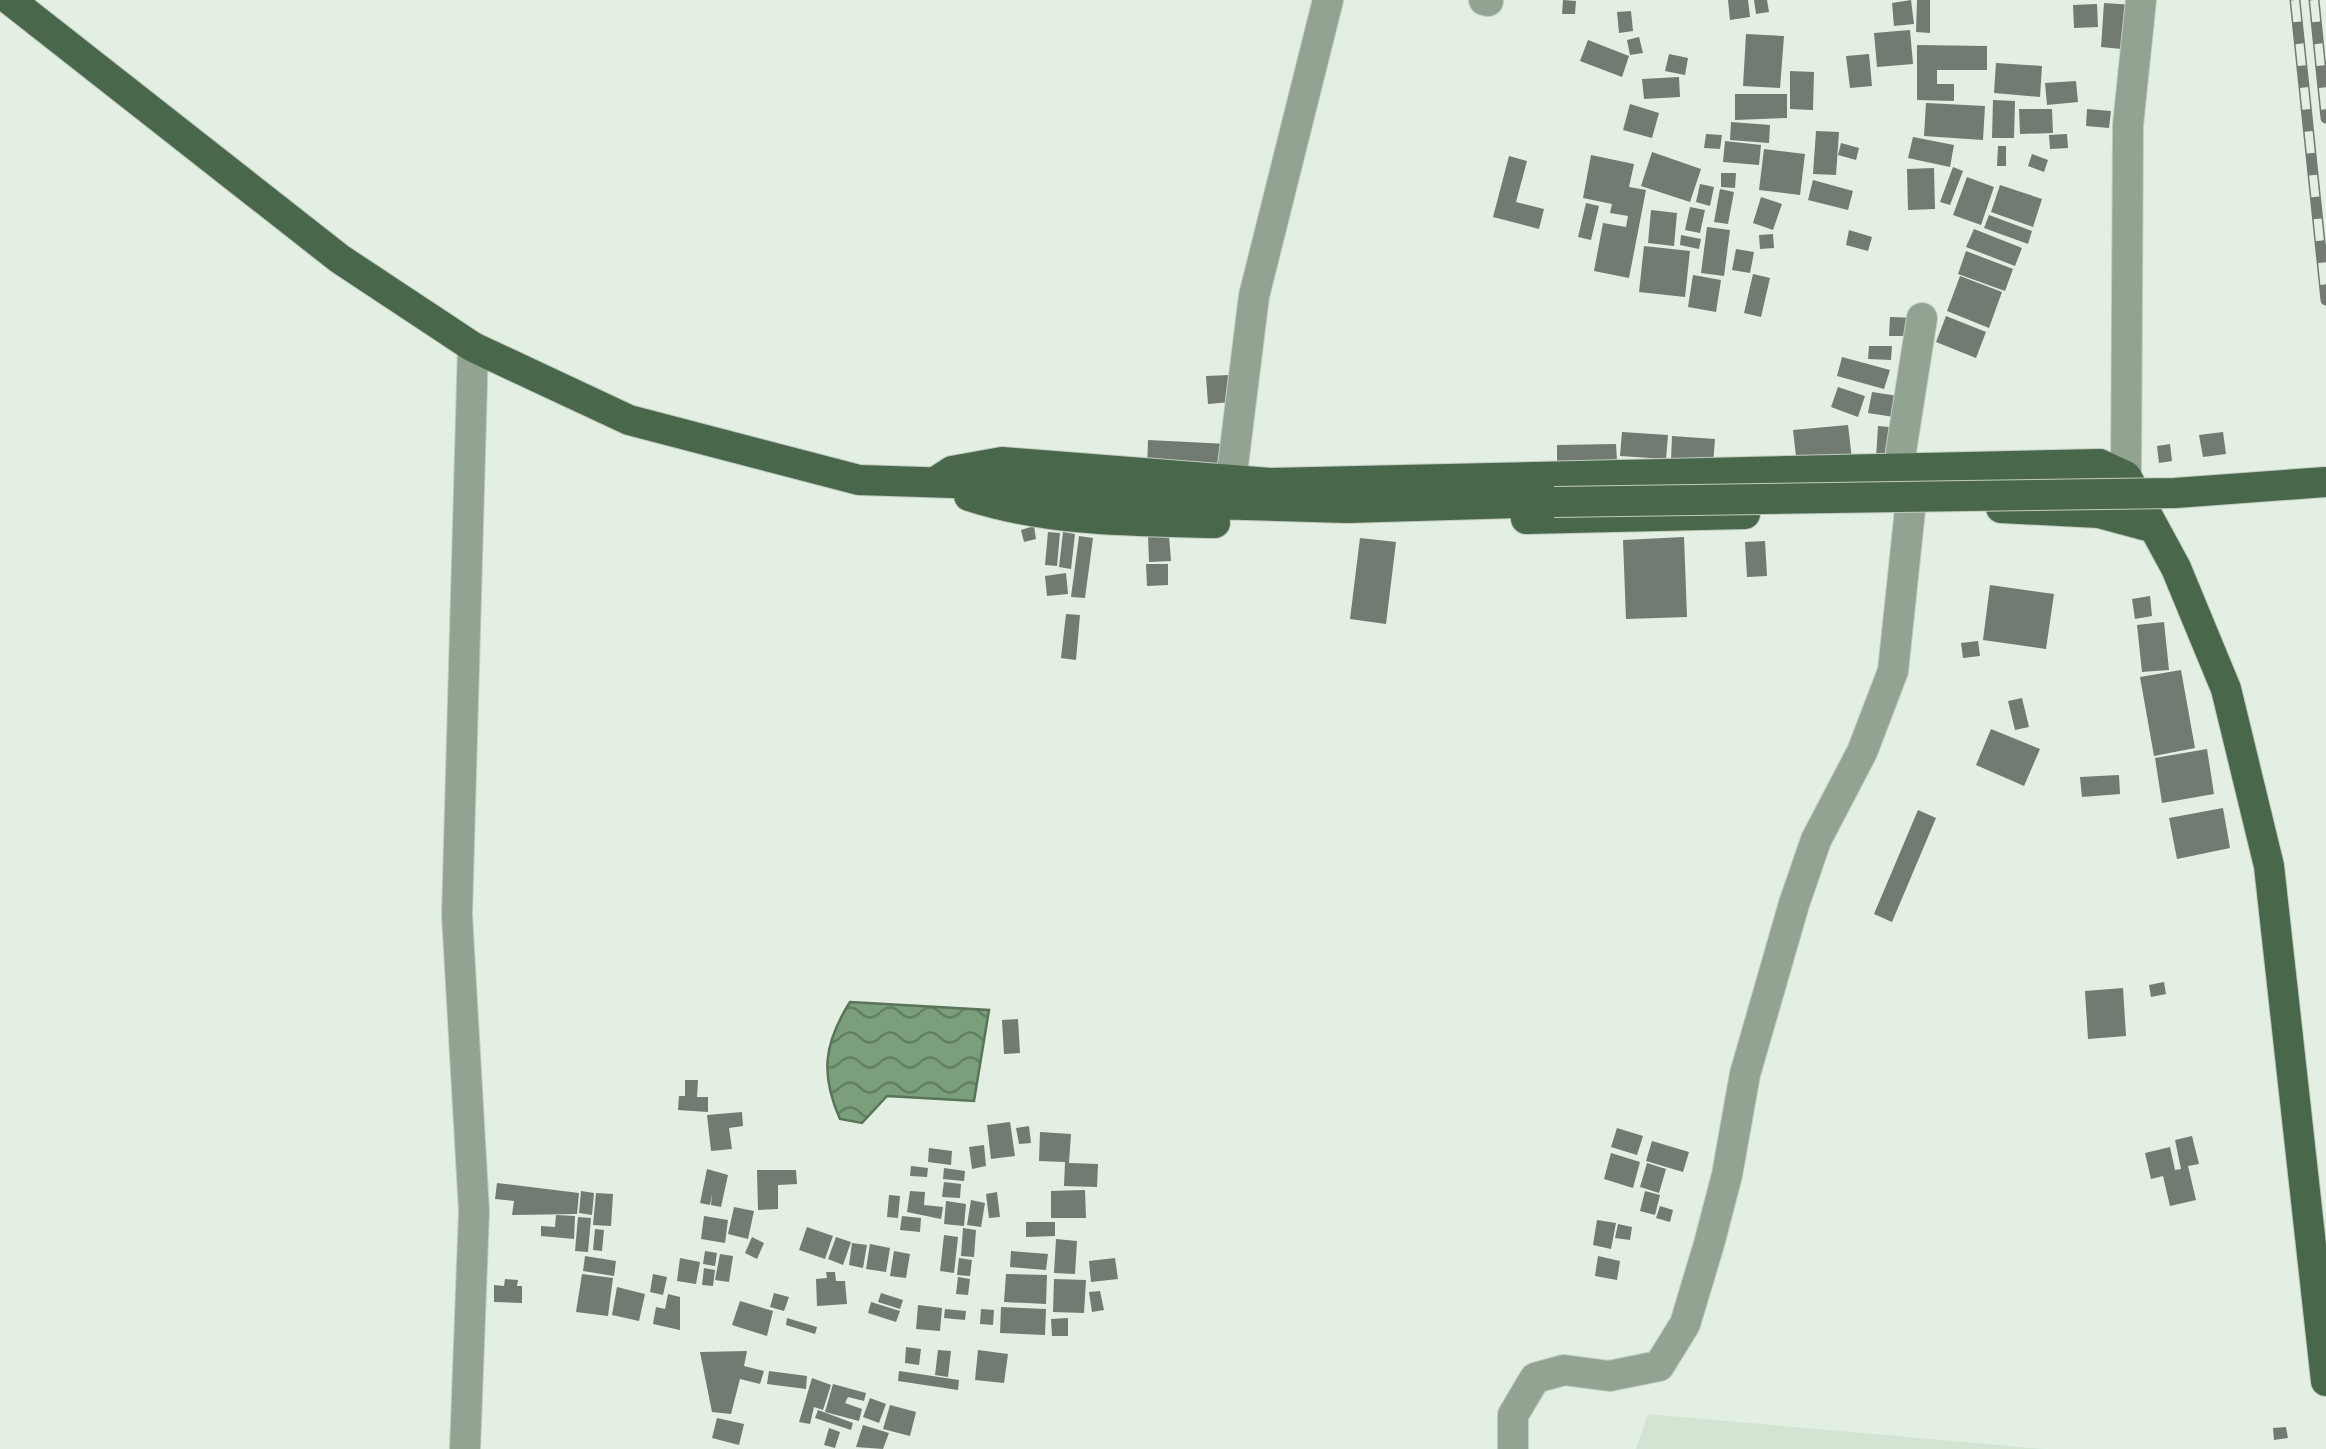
<svg xmlns="http://www.w3.org/2000/svg" width="2326" height="1449" font-family="'PT Sans',sans-serif">
<defs>
<pattern id="water-waves" width="16" height="10" patternUnits="userSpaceOnUse" patternTransform="scale(2.5)"><rect width="16" height="10" fill="#7a9f7a"/><path d="M0 5q4-4 8 0t8 0" fill="none" stroke="#628062"/></pattern>
</defs>
<rect width="100%" height="100%" fill="#e3efe3"/>
<path fill="#d3e4d3" d="M1648,1414L2043,1449H1636Z"/>
<path fill="url(#water-waves)" stroke="#597459" stroke-width="2.5" d="M850,1002L989,1010L974,1101L887,1096L862,1123L840,1119C820,1074 824,1043 850,1002Z"/>
<path fill="#717b71" d="M1563,0L1576,1L1575,14H1562Z
M1728,0H1748L1750,17L1730,20Z
M1754,0H1767L1769,12L1756,14Z
M1911,0L1914,24L1894,26L1892,3Z
M1917,0H1930V33L1916,32Z
M2104,3L2135,5L2132,50L2101,47Z
M2097,4L2098,27L2074,28L2073,5Z
M1631,11L1633,31L1619,33L1617,12Z
M1910,30L1913,64L1877,67L1874,33Z
M1746,34L1784,36L1780,88L1743,86Z
M1639,37L1643,53L1630,55L1627,40Z
M1588,40L1629,56L1622,77L1580,61Z
M1917,45L1987,46V70H1937V84H1954V101L1917,100Z
M1669,54L1688,58L1685,75L1665,71Z
M1869,54L1872,86L1850,88L1846,56Z
M1996,63L2042,66L2040,97L1994,93Z
M1790,71L1814,72L1813,110L1790,109Z
M1679,77L1680,97L1644,99L1642,79Z
M2076,81L2078,102L2047,105L2045,83Z
M1735,94H1787V118L1735,120Z
M1993,100L2015,101L2014,138H1992Z
M1926,103L1985,106L1983,140L1924,136Z
M1630,104L1659,113L1652,138L1623,130Z
M2019,109H2052L2053,133L2020,134Z
M2087,109L2111,111L2109,128L2086,126Z
M1731,122L1770,125L1769,143L1730,140Z
M1816,131L1839,132L1836,175L1813,174Z
M1706,134L1722,135L1720,149L1704,148Z
M2067,134L2068,148L2050,149L2049,135Z
M1913,137L1954,145L1950,167L1908,158Z
M1725,141L1761,145L1759,165L1723,162Z
M1841,143L1859,148L1856,160L1838,155Z
M1998,146H2006V166H1997Z
M1764,149L1805,154L1800,195L1759,190Z
M1652,152L1701,169L1690,202L1641,186Z
M2032,154L2048,160L2044,172L2028,166Z
M1591,155L1634,164L1629,187L1646,190L1629,278L1594,271L1603,223L1626,227L1628,216L1610,213L1612,204L1583,198Z
M1509,156L1527,161L1516,202L1544,209L1539,229L1493,217Z
M1953,167L1963,171L1950,205L1940,202Z
M1934,168L1935,209L1908,210L1907,169Z
M1721,173H1736L1735,188L1721,187Z
M1967,177L1994,187L1981,225L1953,215Z
M1813,180L1853,191L1848,210L1808,200Z
M1700,184L1714,187L1710,206L1696,202Z
M2000,185L2042,199L2033,227L1991,212Z
M1720,189L1734,192L1728,224L1714,222Z
M1761,197L1782,204L1773,230L1753,223Z
M1586,203L1599,206L1591,240L1578,237Z
M1690,207L1705,210L1700,233L1685,230Z
M1651,210L1677,213L1674,246L1648,243Z
M1989,215L2032,231L2028,244L1984,228Z
M1707,227L1730,230L1724,276L1701,273Z
M1974,229L2022,248L2015,266L1966,247Z
M1849,230L1872,237L1868,251L1846,245Z
M1773,234L1774,248L1760,249L1759,235Z
M1681,235L1701,239L1699,249L1680,245Z
M1644,246L1690,251L1685,297L1639,292Z
M1736,249L1754,252L1750,273L1732,270Z
M1966,251L2013,269L2005,291L1958,274Z
M1753,274L1770,278L1761,317L1744,313Z
M1693,275L1721,280L1716,312L1688,307Z
M1960,276L2002,292L1989,328L1947,311Z
M1946,316L1986,332L1976,358L1936,342Z
M1890,317L1917,318L1916,336H1889Z
M1869,346H1892L1891,360L1868,359Z
M1842,357L1890,370L1884,389L1837,376Z
M1230,375L1232,402L1208,404L1206,376Z
M1838,387L1865,396L1858,417L1831,407Z
M1872,392L1898,396L1894,417L1868,413Z
M1848,425L1852,459L1797,465L1793,430Z
M1878,426L1900,428L1898,460L1876,458Z
M1622,432L1668,435L1666,459L1620,456Z
M2223,432L2226,454L2203,457L2199,435Z
M1672,436L1715,439L1713,464L1671,461Z
M1148,440L1228,444L1227,476L1147,472Z
M1616,444L1617,461L1557,462V445Z
M2170,444L2172,461L2159,463L2157,446Z
M1034,526L1036,539L1024,542L1021,530Z
M1048,532L1060,533L1057,566L1045,565Z
M1063,532L1075,534L1071,569L1059,567Z
M1169,535L1171,561L1149,562L1148,536Z
M1079,536L1093,538L1085,598L1071,597Z
M1684,537L1687,617L1626,619L1623,540Z
M1360,538L1396,542L1386,624L1350,619Z
M1765,541L1767,576L1747,577L1745,542Z
M1146,564H1168V585L1147,586Z
M1066,573L1068,594L1047,596L1045,576Z
M1990,585L2054,594L2046,649L1983,640Z
M2150,596L2152,616L2135,619L2132,599Z
M1066,614L1080,615L1076,660L1061,658Z
M2164,622L2169,670L2142,672L2137,625Z
M1978,641L1980,656L1963,658L1961,643Z
M2181,670L2195,748L2154,756L2140,677Z
M2022,698L2029,727L2015,730L2008,701Z
M1991,729L2040,749L2024,786L1976,765Z
M2207,749L2214,794L2162,803L2155,758Z
M2119,775L2120,794L2082,797L2080,777Z
M2223,808L2230,848L2177,859L2169,818Z
M1918,810L1936,818L1892,922L1874,914Z
M2164,982L2166,994L2151,997L2149,985Z
M2123,988L2126,1036L2088,1039L2085,991Z
M1018,1019L1020,1053L1004,1054L1002,1020Z
M685,1080H698L697,1097H708V1112L678,1110L679,1096H685Z
M742,1112L743,1126L729,1128L732,1149L711,1151L707,1115Z
M1010,1122L1015,1156L991,1159L987,1125Z
M1029,1126L1031,1143L1019,1144L1016,1128Z
M1617,1128L1643,1136L1637,1155L1611,1147Z
M1040,1132L1071,1134L1069,1163L1098,1164L1097,1187L1064,1186L1065,1162L1039,1161Z
M2192,1136L2199,1164L2188,1166L2196,1200L2170,1206L2163,1176L2151,1179L2145,1153L2170,1147L2175,1170L2181,1169L2175,1140Z
M1652,1141L1689,1152L1683,1172L1646,1161Z
M984,1145L986,1166L972,1169L969,1147Z
M929,1148L952,1151L951,1165L928,1162Z
M1611,1153L1640,1162L1633,1188L1604,1179Z
M1647,1163L1666,1169L1659,1193L1640,1187Z
M911,1166L928,1168L927,1177L910,1176Z
M944,1168L965,1171L964,1181L943,1179Z
M707,1169L728,1175L721,1207L711,1205L712,1194L710,1205L700,1203Z
M757,1170H796L797,1184L778,1185V1209L758,1210Z
M944,1182L961,1184L960,1198L942,1197Z
M497,1183L579,1193L577,1214L512,1215L514,1201L495,1199Z
M1085,1190L1086,1218H1051V1191Z
M581,1191L594,1193L592,1215L579,1213Z
M910,1191L925,1192L924,1205L943,1207L941,1219L907,1212Z
M1645,1191L1660,1195L1655,1215L1640,1211Z
M997,1192L1000,1217L989,1218L986,1194Z
M596,1193L613,1194L611,1226L593,1225Z
M889,1195L900,1196L898,1218L887,1217Z
M971,1200L985,1203L981,1227L967,1225Z
M946,1201L966,1204L964,1226L944,1224Z
M1660,1206L1673,1210L1670,1222L1656,1218Z
M734,1207L754,1211L748,1239L728,1234Z
M556,1215L575,1216L574,1239L541,1236V1226L555,1227Z
M704,1216L728,1220L725,1243L701,1239Z
M902,1216L921,1218L920,1232L900,1230Z
M578,1217L591,1218L588,1252L575,1251Z
M1597,1220L1616,1223L1611,1249L1593,1245Z
M1026,1222H1055V1236L1026,1237Z
M1618,1224L1632,1227L1630,1240L1615,1238Z
M807,1227L833,1236L825,1259L799,1250Z
M963,1228L976,1230L974,1257L961,1256Z
M595,1229L604,1230L602,1251L593,1250Z
M944,1235L958,1237L954,1273L940,1271Z
M752,1237L764,1243L757,1259L745,1253Z
M836,1237L851,1242L843,1265L828,1259Z
M1056,1239L1077,1241L1075,1274L1054,1273Z
M852,1243L867,1245L863,1268L849,1265Z
M870,1244L890,1248L886,1272L866,1269Z
M705,1251L717,1253L715,1266L703,1264Z
M894,1251L910,1254L906,1278L890,1276Z
M1011,1251L1048,1254L1046,1270L1010,1267Z
M720,1254L733,1256L729,1282L715,1280Z
M585,1256L616,1261L614,1276L583,1271Z
M1598,1256L1620,1261L1617,1280L1595,1276Z
M680,1258L700,1262L696,1284L677,1281Z
M959,1258L972,1260L970,1276L957,1275Z
M1115,1258L1118,1279L1091,1282L1089,1261Z
M704,1268L715,1270L713,1286L702,1285Z
M826,1272H835L836,1281H845L847,1304L817,1306L816,1279L827,1278Z
M582,1274L613,1278L608,1316L576,1312Z
M653,1274L667,1277L663,1295L650,1292Z
M1006,1274L1047,1275L1046,1304L1004,1302Z
M958,1277L970,1279L968,1295L956,1294Z
M505,1279L518,1280L517,1286H522V1303L494,1302V1285L504,1286Z
M1054,1279L1086,1280L1084,1313L1053,1312Z
M617,1287L645,1294L639,1321L612,1315Z
M1100,1291L1104,1310L1092,1312L1089,1292Z
M774,1293L789,1297L784,1311L770,1307Z
M881,1293L903,1300L900,1309L878,1302Z
M668,1294L680,1297V1330L653,1324L656,1307L665,1309Z
M740,1301L773,1311L767,1336L732,1325Z
M871,1302L900,1311L896,1322L868,1313Z
M918,1305L942,1308L940,1331L916,1329Z
M1001,1307L1046,1309L1045,1335L1000,1333Z
M945,1309L966,1311L965,1320L944,1318Z
M981,1309L994,1310L993,1325L980,1324Z
M787,1318L817,1327L815,1334L786,1325Z
M1068,1318V1336H1052L1051,1319Z
M906,1347L921,1349L919,1365L905,1363Z
M938,1350L951,1351L948,1377L935,1375Z
M978,1350L1008,1354L1004,1383L975,1380Z
M747,1351L744,1366L764,1371L760,1384L740,1379L731,1414L712,1412L700,1352Z
M769,1371L807,1376L806,1389L767,1384Z
M899,1371L959,1380L958,1390L898,1381Z
M812,1378L831,1385L823,1410L814,1407L810,1424L799,1422Z
M833,1384L866,1393L864,1401L848,1397L845,1403L862,1409L859,1421L825,1412Z
M870,1398L886,1404L879,1423L863,1417Z
M890,1405L916,1412L910,1436L883,1429Z
M818,1410L853,1423L851,1430L815,1418Z
M717,1418L744,1424L739,1445L712,1438Z
M863,1425L889,1433L883,1449L856,1447Z
M2286,1427L2288,1438L2274,1440L2273,1428Z
M829,1428L840,1432L835,1448L824,1445Z"/>
<g fill="none" stroke-linecap="round" stroke-linejoin="round">
<defs>
<path id="minor" d="M1484,0L1488,1
M2126,476L2128,125L2141,0
M1231,481L1254,296L1328,0
M465,1449L474,1211L457,915L473,347
M1513,1449V1415L1535,1378L1564,1370L1609,1376L1659,1366L1685,1324L1709,1244L1727,1175L1745,1074L1794,904L1816,840L1862,752L1893,671L1910,510L1901,451L1922,318"/>
<path id="major" d="M10,0L340,259L473,347L629,420L859,480L984,484L1210,504L1347,508L1554,502
M935,482L952,471L1002,462L1270,483L2100,464L2126,476L2176,568L2226,689L2269,866L2326,1381
M969,496C1049,522 1133,521 1215,523
M2001,508L2099,513L2151,527
M1526,519L1745,514"/>
</defs>
<use href="#minor" stroke="#c1cbc1" stroke-width="32"/>
<use href="#major" stroke="#c1cbc1" stroke-width="32"/>
<use href="#minor" stroke="#92a392" stroke-width="30"/>
<use href="#major" stroke="#49674a" stroke-width="30"/>
<defs>
<path id="rail" d="M2295,0L2326,300
M2314,0L2326,118"/>
</defs>
<use href="#rail" stroke="#727a72" stroke-width="11"/>
<use href="#rail" stroke="#e3efe3" stroke-width="8" stroke-dasharray="22" stroke-linecap="butt"/>
<defs>
<path id="major-bridge" d="M1554,502L2175,493L2326,482"/>
</defs>
<use href="#major-bridge" stroke="#c1cbc1" stroke-width="32" stroke-linecap="butt"/>
<use href="#major-bridge" stroke="#49674a" stroke-width="30"/>
</g>
</svg>
